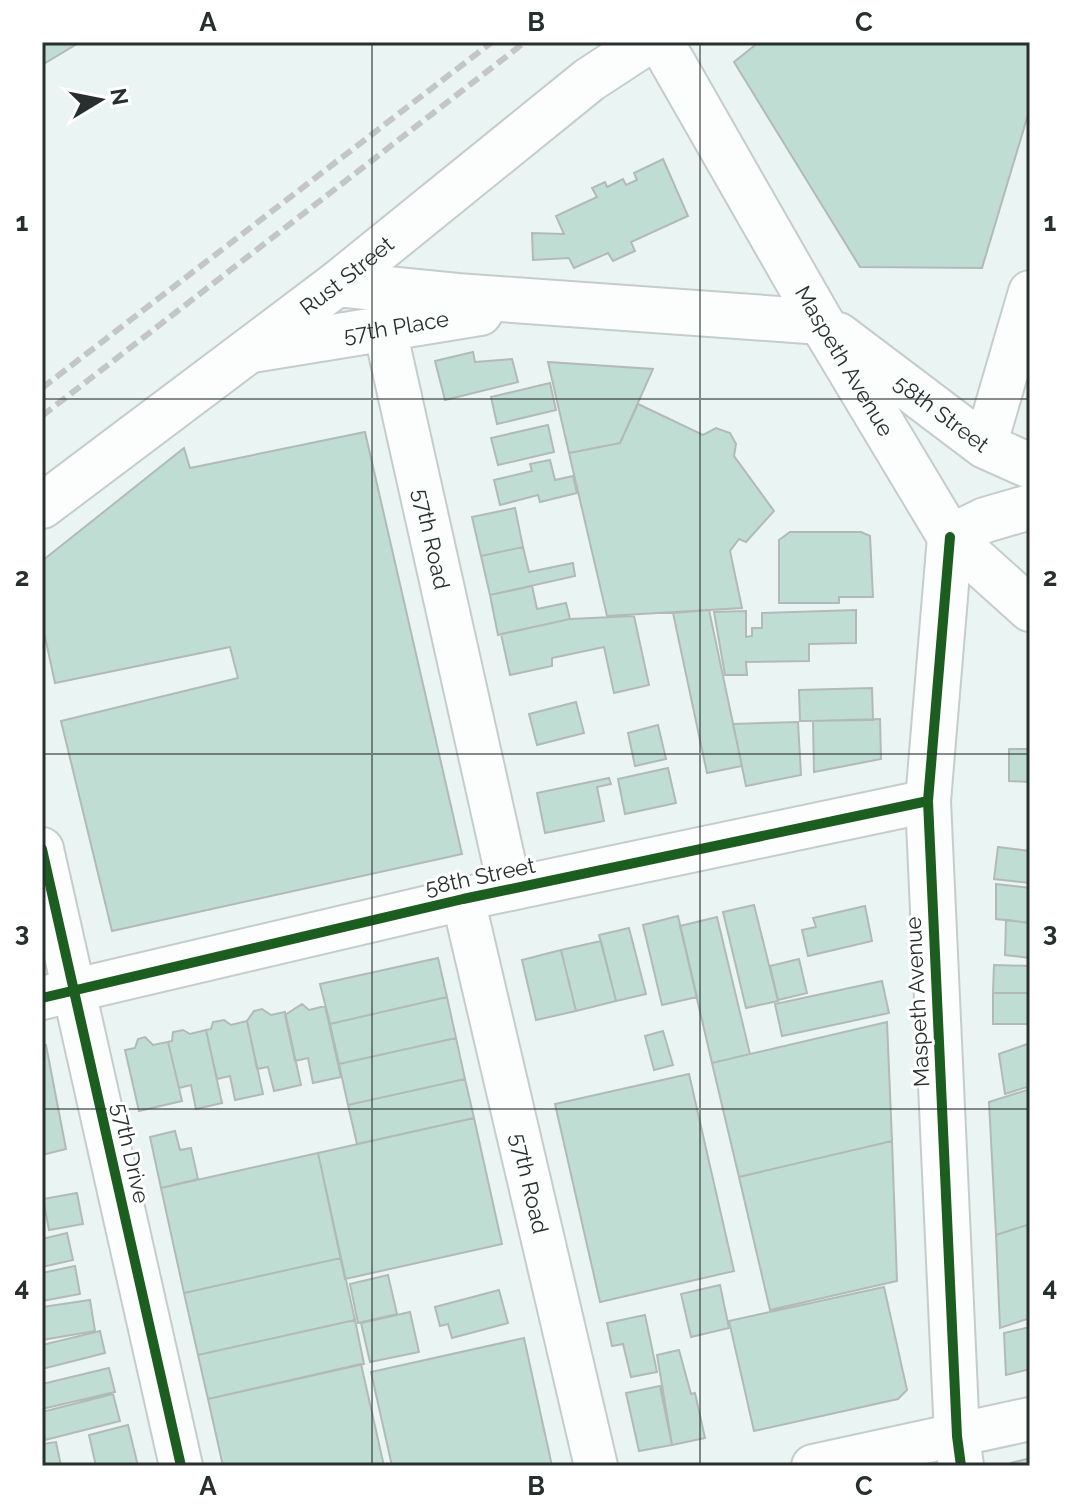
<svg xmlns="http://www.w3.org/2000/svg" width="1072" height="1508" font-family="Raleway,sans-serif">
<rect width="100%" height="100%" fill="#eaf4f2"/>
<path fill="#c0ddd3" stroke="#b2bab8" stroke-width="2" d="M42,42H80L42,65Z
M759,42H1030V108L982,268L860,267L734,62Z
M663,159L688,216L631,242L635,251L613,261L608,253L574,268L569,258L533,260L532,233L564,234L556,216L597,197L592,188L605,182L607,187L623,179L626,185L637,180L634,173Z
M473,352L475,362L512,359L518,382L445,400L435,361Z
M548,362L653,369L620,443L569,453Z
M550,383L556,410L497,424L491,397Z
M638,404L703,435L716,428L730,433L736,444L734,456L774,511L746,542L739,539L730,551L742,608L607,616L569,453L620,443Z
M548,425L554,452L498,465L491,438Z
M365,432L462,854L112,931L61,721L238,678L230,647L55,683L42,623V561L184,448L190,468Z
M550,460L555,480L573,476L577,493L540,502L538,495L500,505L494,480L532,471L530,464Z
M515,508L523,547L481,556L472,517Z
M790,532H861L870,536L873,597H839V603H779V540Z
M523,547L529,572L573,563L575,576L490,595L481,556Z
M532,586L537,609L566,603L570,619L498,635L490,595Z
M709,610L742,766L707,773L673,613Z
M856,610V643L809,644V661L746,662L747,675H725L714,612L746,611V637L752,636V628H762V613Z
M634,616L649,685L614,693L604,647L552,658V666L510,675L501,634L570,619Z
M872,688L873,720L800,721L799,690Z
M576,702L584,733L537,745L529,714Z
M880,719L881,759L814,772L813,721Z
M798,722L801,775L746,786L733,724Z
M658,725L666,759L635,766L628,733Z
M1009,749H1030V782L1009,781Z
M668,768L676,803L625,814L618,779Z
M609,778L611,784L597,787L604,821L545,833L537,793Z
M998,847L1030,851V883L994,879Z
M996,884L1030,888V923L996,919Z
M754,905L778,1001L746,1008L723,912Z
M865,906L872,941L808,956L802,930L816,927L813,918Z
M678,916L697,997L662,1005L643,925Z
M717,917L750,1054L712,1063L680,926Z
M1006,920L1030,923V958L1005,955Z
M629,928L646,994L616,1001L599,935Z
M601,941L616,1001L576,1011L561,950Z
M561,950L576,1011L536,1020L522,960Z
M438,958L447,997L330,1024L320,984Z
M799,959L807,993L778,1000L770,966Z
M994,965L1030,966V993H993Z
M882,981L889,1013L782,1036L775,1004Z
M993,993H1030V1024H993Z
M447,997L456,1038L339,1064L330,1024Z
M302,1004L309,1010L325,1006L341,1077L313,1083L308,1058L295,1061L285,1015Z
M262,1009L271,1015L285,1012L301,1085L274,1091L268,1067L257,1069L247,1021L254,1011Z
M224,1020L231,1025L247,1021L263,1094L235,1100L230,1076L217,1079L206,1030L211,1029L213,1022Z
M887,1022L892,1141L739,1177L712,1063Z
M183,1030L190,1034L206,1030L222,1103L196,1109L191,1085L179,1088L168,1042L172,1041L173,1032Z
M663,1031L673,1065L654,1070L645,1036Z
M145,1037L153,1045L168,1042L182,1101L139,1111L125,1050L135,1048L138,1039Z
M456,1038L465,1079L348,1105L339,1064Z
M1030,1043V1086L1005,1094L999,1054Z
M46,1045L66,1149L42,1155V1046Z
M689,1074L734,1271L600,1302L555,1104Z
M465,1079L474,1118L357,1144L348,1105Z
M1030,1089V1224L996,1235L989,1102Z
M474,1118L502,1244L345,1279L318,1153Z
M175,1131L180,1150L191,1148L198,1179L161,1188L150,1137Z
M892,1141L897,1281L770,1310L739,1177Z
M318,1153L341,1258L184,1293L161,1188Z
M77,1193L83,1224L49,1230L43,1199Z
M1030,1224V1318L1000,1328L996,1235Z
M67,1233L73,1260L42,1267V1239Z
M341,1258L355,1320L198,1355L184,1293Z
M75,1266L80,1294L42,1301V1273Z
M388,1275L397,1314L358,1323L350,1284Z
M720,1285L729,1328L691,1337L681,1294Z
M884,1287L907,1390L898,1399L754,1431L729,1321Z
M499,1290L508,1323L452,1338L448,1324L440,1326L435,1307Z
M90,1300L95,1331L42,1340V1307Z
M410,1312L419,1352L370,1362L361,1323Z
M645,1315L657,1372L631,1377L623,1344L612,1346L607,1323Z
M355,1320L364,1364L208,1399L198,1355Z
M1030,1327V1369L1006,1375L1004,1333Z
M100,1331L105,1353L42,1369V1345Z
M524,1338L552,1466H392L371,1372Z
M679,1350L691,1394L695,1393L705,1438L672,1445L657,1355Z
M361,1364L384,1466H223L208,1399Z
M109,1368L115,1392L42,1409V1384Z
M660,1386L672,1445L639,1451L626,1393Z
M113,1394L120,1421L45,1440L42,1412Z
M128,1425L138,1466H96L89,1435Z
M56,1442L61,1466H44L42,1444Z
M1030,1458V1466H1012L1011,1463Z"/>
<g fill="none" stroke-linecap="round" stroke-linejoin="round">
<defs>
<g id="street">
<path id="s1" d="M385,330L510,889"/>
<path d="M985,446L1030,292"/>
<path d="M42,849L181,1466"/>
<path id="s2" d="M463,899L596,1466"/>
<path d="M42,998L463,899L928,801"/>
<path d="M813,1466L1030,1419"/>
</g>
<g id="secondary">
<path id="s3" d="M661,42L821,322L950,537L928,801L957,1436L961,1466"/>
<path d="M337,284L457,296L821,322"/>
<path id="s4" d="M838,335L985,446L1030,466"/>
<path id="s5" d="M252,350L480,313"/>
<path id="s6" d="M42,506L337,284L589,80L647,42"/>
<path d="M950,537L1030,609"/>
<path d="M950,537L985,520L1030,507"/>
</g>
</defs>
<use href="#street" stroke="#c5cdcc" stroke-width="46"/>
<use href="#secondary" stroke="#c5cdcc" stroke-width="48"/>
<use href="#street" stroke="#fcfdfd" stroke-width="42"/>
<use href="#secondary" stroke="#fcfdfd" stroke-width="44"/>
<path stroke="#c3c6c5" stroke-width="6" stroke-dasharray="12 6" stroke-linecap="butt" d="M42,388L492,42
M42,416L525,42"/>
<defs>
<path id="cycleway" d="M950,537L928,801L957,1436L961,1466
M42,849L181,1466
M42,998L463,899L928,801"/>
</defs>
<use href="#cycleway" stroke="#fff" stroke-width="15"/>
<use href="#cycleway" stroke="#1b5e20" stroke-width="10"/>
</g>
<path fill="none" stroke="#28302f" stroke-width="2" stroke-opacity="0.55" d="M372,42V1466M700,42V1466M42,399H1030M42,754H1030M42,1109H1030"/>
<g text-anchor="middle" stroke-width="6" stroke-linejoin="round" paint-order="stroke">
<g font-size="22" fill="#28302f" stroke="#fff">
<text dy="8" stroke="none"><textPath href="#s6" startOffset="382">Rust Street</textPath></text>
<text dy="8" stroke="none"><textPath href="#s5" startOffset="146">57th Place</textPath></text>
<text dy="8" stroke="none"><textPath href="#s3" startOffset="368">Maspeth Avenue</textPath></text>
<text dy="8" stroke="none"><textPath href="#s4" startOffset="130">58th Street</textPath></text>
<text dy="8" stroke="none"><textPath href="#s1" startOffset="214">57th Road</textPath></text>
<text transform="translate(480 876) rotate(-12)" y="8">58th Street</text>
<text transform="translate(917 1002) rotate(-93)" y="8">Maspeth Avenue</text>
<text transform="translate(131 1153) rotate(77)" y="8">57th Drive</text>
<text dy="8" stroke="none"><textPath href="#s2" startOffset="292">57th Road</textPath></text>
</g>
</g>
<rect width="1072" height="1508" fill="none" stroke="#ffffff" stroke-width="88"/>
<g transform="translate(100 100) rotate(80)" stroke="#ffffff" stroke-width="6" paint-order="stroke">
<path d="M0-6L14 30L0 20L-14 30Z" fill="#28302f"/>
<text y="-12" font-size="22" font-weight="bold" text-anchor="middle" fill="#28302f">N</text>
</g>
<rect x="44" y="44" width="984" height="1420" fill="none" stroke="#28302f" stroke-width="3"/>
<g font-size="26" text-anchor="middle" font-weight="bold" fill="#28302f">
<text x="208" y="31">A</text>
<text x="536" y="31">B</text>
<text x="864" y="31">C</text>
<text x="22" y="231">1</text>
<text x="1050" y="231">1</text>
<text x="22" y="586">2</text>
<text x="1050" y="586">2</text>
<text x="22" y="941">3</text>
<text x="1050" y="941">3</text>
<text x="22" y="1296">4</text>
<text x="1050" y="1296">4</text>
<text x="208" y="1495">A</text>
<text x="536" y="1495">B</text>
<text x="864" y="1495">C</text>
</g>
</svg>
